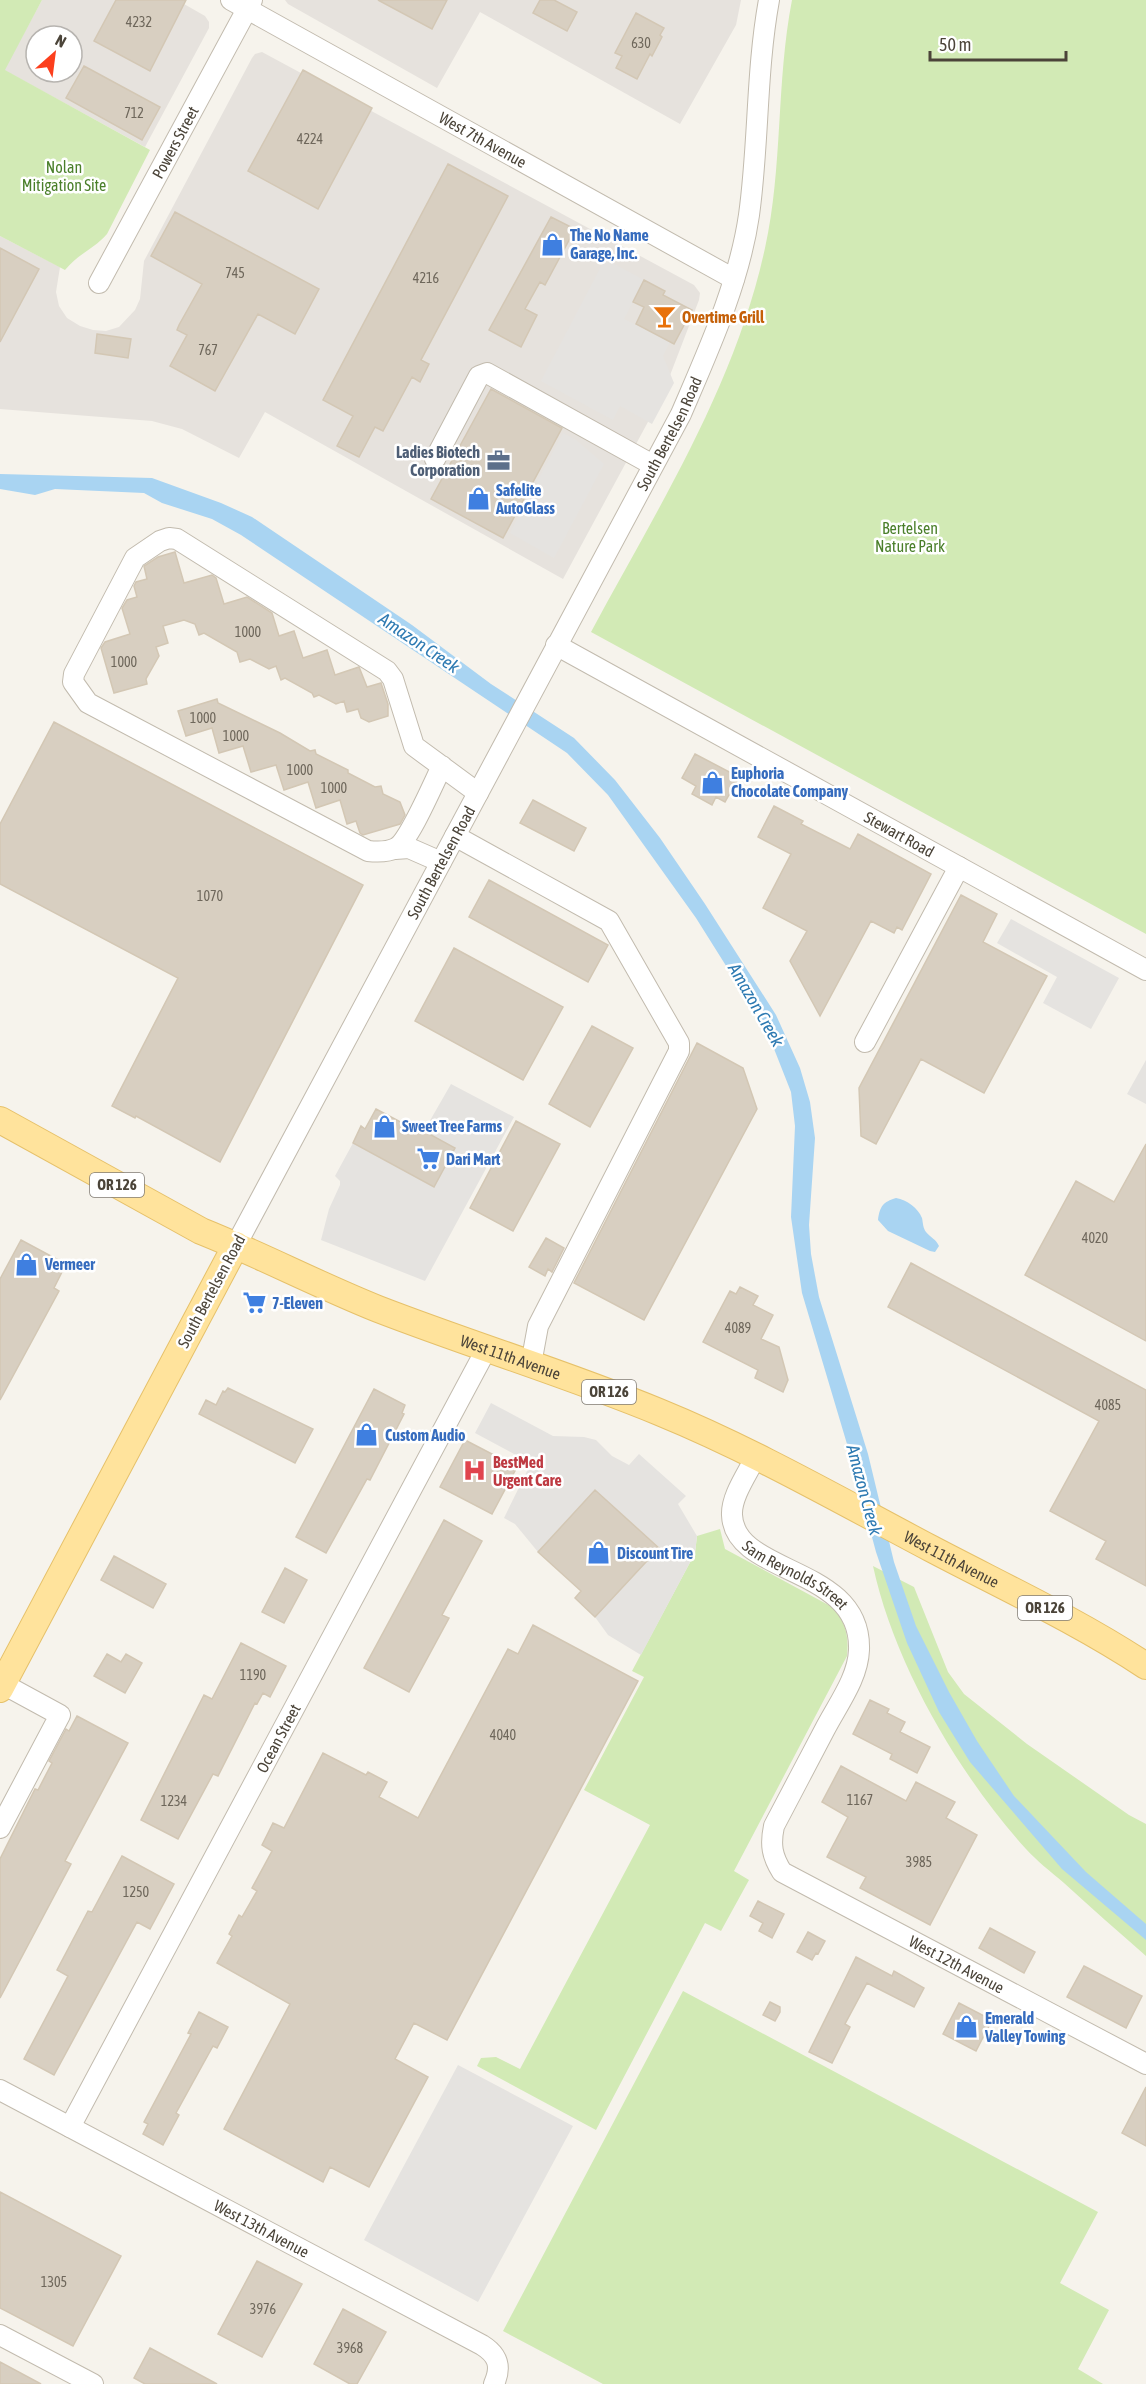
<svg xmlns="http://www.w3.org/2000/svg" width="1146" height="2384" font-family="'Asap Condensed',sans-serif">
<rect width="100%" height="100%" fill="#f6f3ec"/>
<path fill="#e6e2dd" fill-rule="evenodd" d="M42,0H177L205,16L209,22V28L145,147L4,70ZM36,36H72V72H36Z
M285,0H741L736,25L680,124L480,12L437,88L288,4Z
M262,52L694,285L700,293L699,300L662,396L563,579L265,412L239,458L182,429L152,421L0,409V236L60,267L56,292L59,306L67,318L80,326L93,330L106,331L119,327L135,310L140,299L144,261L252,58L255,54Z"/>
<path fill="#d2eab5" d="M0,0H42L5,70L150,150L107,234C94,249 79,253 65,270L0,236Z
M792,0H1146V934L591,632C657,509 735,387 765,248C783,167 776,82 792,0Z
M720,1529L725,1549L834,1608C846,1623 849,1637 847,1656L734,1871L749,1880L721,1931L705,1923L596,2130L477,2066L481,2058L496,2057L520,2069L650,1825L584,1790L644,1677L632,1671L695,1553L697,1536Z
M873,1566L914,1587L948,1672L964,1694L1027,1744L1129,1815L1146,1824V1956C1119,1932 1091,1908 1064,1883C1051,1872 1037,1861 1026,1849C959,1775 894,1664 873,1566Z
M683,1991L1098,2212L1060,2283L1109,2310L1078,2369L1103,2384H603L503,2331Z"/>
<path fill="#e5e3e0" d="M605,259L644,280L624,319L670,342L663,356L674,383L652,424L620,406L613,420L541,381Z
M563,433L576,440L604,464L554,558L510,533Z
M1011,919L1119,978L1091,1029L1043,1003L1057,977L997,943Z
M1146,1060V1104L1127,1094Z
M451,1084L514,1117L425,1281L321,1240L329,1209L340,1185V1181L335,1176L353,1143L434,1186L424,1131Z
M491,1403L553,1436L584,1437L596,1440L612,1456L629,1465L639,1454L686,1496L678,1504L697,1536L695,1553L641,1655L608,1635L595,1617L659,1547L595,1490L538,1552L515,1524L504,1518L531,1463L475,1433Z
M458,2065L573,2126L478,2302L364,2240Z"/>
<path fill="#a9d4f2" d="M0,474L152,478L221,503L252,517L412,625L491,684L574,738L615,780L660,838L705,904L776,1015L800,1068L810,1102L815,1138L809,1225L811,1254L819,1297L868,1454L894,1562L916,1626L949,1692L977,1741L1014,1796L1086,1872L1146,1924V1940L1062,1869L970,1762L939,1712L907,1643L876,1552L847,1444L802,1293L791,1217L795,1126L791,1092L767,1031L696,918L608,795L567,753L241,535L212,519L162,503L144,493L55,489L35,495L0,489Z
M896,1198C907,1200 918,1208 922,1218C923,1223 923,1228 926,1232C931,1238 936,1239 939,1246L935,1252L930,1251L888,1231L878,1220C880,1206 883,1202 896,1198Z"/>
<path fill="#d8cfc1" stroke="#d3c7b4" stroke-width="1.5" d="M116,0H186L150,71L94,41Z
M378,0H447L432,29Z
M540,0H554L577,12L567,31L533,13Z
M636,13L664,28L660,35L662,37L652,56L650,54L637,79L616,68L622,56L615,53Z
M84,66L160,107L142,140L66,98Z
M303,70L372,108L318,209L248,171Z
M448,164L508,196L421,360L429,364L420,382L412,377L383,431L375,427L359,457L337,446L353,416L323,400Z
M175,212L319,289L295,334L258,314L215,391L170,366L187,335L177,330L179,325L202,284L151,256Z
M551,217L575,229L545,285L540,282L525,309L537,315L521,347L489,330Z
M0,248L39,269L0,342Z
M644,280L665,291L663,295L692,310L674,344L636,324L644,307L633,302Z
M97,334L131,339L128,358L95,353Z
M491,389L562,428L503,538L431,499Z
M175,552L184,583L212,575L216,578L224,604L247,597L272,613L279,636L294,631L303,658L327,650L335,675L359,667L367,687L381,683L388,704V716L369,722L361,718L358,709L347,712L344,701L336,704L319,695L314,697L312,693L285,678L281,680L276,666L269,669L250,659L240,662L237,652L204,633L199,635L195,624L184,620L163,626L168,643L156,647L159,656L146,679L147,684L114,693L101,648L105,642L130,634L122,608L127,600L137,597L134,586L136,582L147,579L144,566L158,557Z
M217,699L218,703L280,733L310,751L315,750L316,754L348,770V773L375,787L381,786L383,794L400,802L405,815L400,824L363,835L360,833L356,821L347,824L340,800L316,808L308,782L284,790L276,765L251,772L243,746L219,753L212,728L186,736L178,711Z
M54,722L363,885L220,1162L136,1116L135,1118L112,1106L178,978L0,884V824Z
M695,754L739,777L725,802L716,797L712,805L692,794L696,786L682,778Z
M533,800L586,828L574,851L520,823Z
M774,806L803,821L801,824L850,849L858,834L931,874L902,930L897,927L894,933L871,921L820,1016L790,961L807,931L763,908L791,854L758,837Z
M489,880L608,945L588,982L469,917Z
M961,895L997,914L983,942L1047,976L984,1093L921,1059L876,1144L861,1136L859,1088Z
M454,948L563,1007L523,1080L415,1021Z
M592,1026L633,1048L590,1127L549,1104Z
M697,1043L743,1068L757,1109L644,1320L574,1283Z
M376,1109L423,1134L424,1131L455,1148L434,1187L353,1143L361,1126L365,1129Z
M516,1121L560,1144L513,1231L470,1208Z
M1146,1144V1341L1025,1275L1076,1181L1114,1202Z
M546,1238L564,1248L552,1272L548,1269L545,1276L529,1267Z
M21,1240L66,1264L54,1288L59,1291L0,1400V1279Z
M911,1263L1146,1390V1586L1096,1559L1106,1541L1050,1511L1099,1421L888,1307Z
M740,1287L758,1296L753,1305L773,1315L761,1339L779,1347L788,1380L783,1392L755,1378L758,1370L703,1342L730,1291L736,1294Z
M228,1388L313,1429L295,1463L199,1414L206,1400L216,1405L223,1391L225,1392Z
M374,1389L405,1405L402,1413L404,1414L370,1480L367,1479L326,1553L296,1537Z
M465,1440L517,1467L492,1514L440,1487Z
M595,1490L659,1548L595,1617L575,1598L581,1591L538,1552Z
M444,1520L482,1541L442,1615L449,1618L409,1692L364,1668Z
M114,1556L166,1584L153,1608L101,1580Z
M285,1568L307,1580L284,1623L262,1612Z
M533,1625L638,1681L447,2040L414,2023L395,2059L428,2077L369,2187L330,2167L323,2182L224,2129L290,2004L217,1963L232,1936L229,1934L239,1915L242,1917L257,1891L252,1888L272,1851L262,1845L273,1823L284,1828L323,1753L366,1775L368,1772L387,1782L379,1797L418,1818L508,1649L518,1654Z
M241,1643L286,1666L270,1697L263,1693L257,1704L255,1703L218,1776L213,1774L178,1839L141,1820L204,1695L212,1699Z
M107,1654L121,1662L126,1654L142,1663L125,1693L94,1676Z
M870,1700L889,1709L887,1713L905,1722L900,1732L930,1747L917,1773L890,1759L892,1754L853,1734Z
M77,1716L128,1743L65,1861L71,1864L0,1998V1859L35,1789L38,1790L52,1763L49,1761L66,1729L69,1731Z
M841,1766L906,1801L916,1782L955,1802L946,1818L977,1835L930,1925L860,1888L866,1877L827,1857L848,1817L822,1802Z
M122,1856L174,1884L150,1929L137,1922L54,2075L24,2059L68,1976L57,1970L88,1911L92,1912Z
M758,1901L784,1914L772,1938L759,1931L763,1923L750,1916Z
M990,1928L1035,1952L1024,1973L979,1948Z
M808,1932L825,1941L818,1954L816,1953L812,1960L797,1952Z
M856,1957L892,1976L894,1971L924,1988L914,2007L867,1983L845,2024L850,2027L832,2063L809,2052Z
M1084,1966L1142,1996L1126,2028L1067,1997Z
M770,2002L780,2007V2012L775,2021L763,2015Z
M959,2003L992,2020L976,2051L943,2034Z
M199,2012L228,2027L217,2048L213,2046L176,2113L179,2115L163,2145L143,2134L148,2124L144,2122L191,2034L188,2033Z
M1146,2087V2146L1122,2133Z
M0,2192L121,2256L73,2346L0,2308Z
M257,2261L302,2284L262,2357L218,2334Z
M343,2309L386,2332L357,2384H350L314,2364Z
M150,2348L217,2384H145L134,2378Z
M0,2362L41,2384H0Z"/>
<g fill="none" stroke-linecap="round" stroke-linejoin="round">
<defs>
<g id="minor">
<path id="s1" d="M231,0L734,279"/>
<path id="s2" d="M99,283L252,0"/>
<path d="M435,459L479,376L487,373L653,465"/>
<path id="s3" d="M556,645L1146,970"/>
<path d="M442,766C434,782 409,841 396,848C388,852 377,852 368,851L88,703L73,682L74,674L135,558L160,541L169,538L177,539L387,671L393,679L414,746L478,793"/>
<path d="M455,836L609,921L679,1043V1051L538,1326L531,1364"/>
<path d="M395,849L409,848L441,862"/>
<path d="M865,1042L959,867"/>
<path id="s4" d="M236,1245L681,414C708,351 739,284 749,215C759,143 756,71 769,0"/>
<path id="s5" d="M756,1456C748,1473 731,1496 732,1515C734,1576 862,1565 859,1650C858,1678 838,1704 825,1729C808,1761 791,1794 774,1826C770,1845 772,1856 782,1872L1146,2064"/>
<path d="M0,1828L60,1715L3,1684"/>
<path id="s6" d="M0,2090L482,2345C498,2355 502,2366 494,2384"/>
<path id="s7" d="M70,2127L487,1348"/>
<path d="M0,2335L93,2384"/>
</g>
<g id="major">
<path id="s8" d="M0,1120L201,1231C261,1255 318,1285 378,1309C471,1345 567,1374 659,1412C752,1450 841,1501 930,1548C1002,1586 1078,1621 1146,1666"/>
<path d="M0,1689L236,1245"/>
</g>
</defs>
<use href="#minor" stroke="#c2bbae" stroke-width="22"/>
<use href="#major" stroke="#e6c16a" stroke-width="28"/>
<use href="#minor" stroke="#fff" stroke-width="20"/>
<use href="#major" stroke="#ffe39c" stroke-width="26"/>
</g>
<defs>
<symbol id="shop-bare" viewBox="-9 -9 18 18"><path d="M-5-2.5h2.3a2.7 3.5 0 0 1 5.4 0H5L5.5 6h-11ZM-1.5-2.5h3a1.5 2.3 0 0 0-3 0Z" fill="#3f7fe0" stroke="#fff" stroke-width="2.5" paint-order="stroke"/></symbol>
<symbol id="bar-bare" viewBox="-9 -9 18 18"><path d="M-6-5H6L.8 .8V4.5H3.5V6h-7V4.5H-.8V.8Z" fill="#e8710a" stroke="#fff" stroke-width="2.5" paint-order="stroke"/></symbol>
<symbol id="office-bare" viewBox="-9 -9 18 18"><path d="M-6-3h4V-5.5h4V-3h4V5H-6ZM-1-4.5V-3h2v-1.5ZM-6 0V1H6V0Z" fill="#5c6f8a" stroke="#fff" stroke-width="2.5" paint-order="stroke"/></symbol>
<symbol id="supermarket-bare" viewBox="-9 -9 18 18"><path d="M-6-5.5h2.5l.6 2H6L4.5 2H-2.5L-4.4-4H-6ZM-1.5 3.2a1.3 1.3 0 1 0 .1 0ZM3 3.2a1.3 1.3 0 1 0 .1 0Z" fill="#3f7fe0" stroke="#fff" stroke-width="2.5" paint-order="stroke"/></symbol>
<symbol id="hospital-bare" viewBox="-9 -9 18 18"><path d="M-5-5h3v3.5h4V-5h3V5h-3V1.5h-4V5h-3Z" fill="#e0444e" stroke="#fff" stroke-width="2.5" paint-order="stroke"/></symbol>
</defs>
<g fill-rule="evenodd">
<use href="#shop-bare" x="536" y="228" width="33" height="33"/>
<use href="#bar-bare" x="648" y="300" width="33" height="33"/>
<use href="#office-bare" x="482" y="444" width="33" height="33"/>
<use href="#shop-bare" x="462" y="482" width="33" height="33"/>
<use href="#shop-bare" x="696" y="766" width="33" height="33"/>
<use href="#shop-bare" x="368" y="1110" width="33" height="33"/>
<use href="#supermarket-bare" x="412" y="1142" width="33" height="33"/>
<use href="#shop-bare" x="10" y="1248" width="33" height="33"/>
<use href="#supermarket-bare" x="238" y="1286" width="33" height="33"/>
<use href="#shop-bare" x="350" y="1418" width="33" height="33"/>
<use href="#hospital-bare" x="458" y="1454" width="33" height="33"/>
<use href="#shop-bare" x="582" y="1536" width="33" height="33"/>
<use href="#shop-bare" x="950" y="2010" width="33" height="33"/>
</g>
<g text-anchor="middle" stroke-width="5" stroke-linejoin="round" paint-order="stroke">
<g font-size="14" fill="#6e675b">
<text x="139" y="27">4232</text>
<text x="641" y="48">630</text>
<text x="134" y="118">712</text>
<text x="310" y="144">4224</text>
<text x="235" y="278">745</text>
<text x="426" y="283">4216</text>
<text x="208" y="355">767</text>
<text x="248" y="637">1000</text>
<text x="124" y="667">1000</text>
<text x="203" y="723">1000</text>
<text x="236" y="741">1000</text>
<text x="300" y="775">1000</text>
<text x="334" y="793">1000</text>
<text x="210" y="901">1070</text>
<text x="1095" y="1243">4020</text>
<text x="738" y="1333">4089</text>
<text x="1108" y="1410">4085</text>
<text x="253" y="1680">1190</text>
<text x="503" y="1740">4040</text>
<text x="860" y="1805">1167</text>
<text x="174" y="1806">1234</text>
<text x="919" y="1867">3985</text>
<text x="136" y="1897">1250</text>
<text x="54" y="2287">1305</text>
<text x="263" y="2314">3976</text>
<text x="350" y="2353">3968</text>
</g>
<g fill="#fff" stroke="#817c74" stroke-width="1.5">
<rect x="90" y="1173" width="54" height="24" rx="4.5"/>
<rect x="582" y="1380" width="54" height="24" rx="4.5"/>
<rect x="1018" y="1596" width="54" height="24" rx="4.5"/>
</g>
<g font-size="15" font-weight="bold" fill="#4b4439">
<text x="117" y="1190">OR 126</text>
<text x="609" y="1397">OR 126</text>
<text x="1045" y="1613">OR 126</text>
</g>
<g font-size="16" fill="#4b4439" stroke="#fff">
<text dy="6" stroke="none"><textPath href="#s1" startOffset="288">West 7th Avenue</textPath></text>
<text dy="6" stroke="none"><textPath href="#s2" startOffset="160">Powers Street</textPath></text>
<text dy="6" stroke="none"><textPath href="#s4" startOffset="920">South Bertelsen Road</textPath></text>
<text dy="6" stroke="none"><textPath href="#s3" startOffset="392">Stewart Road</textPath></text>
<text dy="6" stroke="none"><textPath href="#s4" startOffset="434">South Bertelsen Road</textPath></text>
<text transform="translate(211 1291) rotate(-62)" y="6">South Bertelsen Road</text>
<text dy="6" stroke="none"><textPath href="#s8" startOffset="564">West 11th Avenue</textPath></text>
<text dy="6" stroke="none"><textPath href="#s8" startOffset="1050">West 11th Avenue</textPath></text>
<text dy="6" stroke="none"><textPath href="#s5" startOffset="156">Sam Reynolds Street</textPath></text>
<text dy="6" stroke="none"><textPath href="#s7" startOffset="441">Ocean Street</textPath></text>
<text dy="6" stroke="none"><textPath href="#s5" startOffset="704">West 12th Avenue</textPath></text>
<text dy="6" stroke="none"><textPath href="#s6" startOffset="296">West 13th Avenue</textPath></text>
</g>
<g font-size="16" fill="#4a7f2a" stroke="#fff">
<text x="64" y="173">Nolan<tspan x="64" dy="18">Mitigation Site</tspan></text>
<text x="910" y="534">Bertelsen<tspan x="910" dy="18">Nature Park</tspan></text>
</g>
<g font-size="16" font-weight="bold" fill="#366cbe" stroke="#fff" text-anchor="start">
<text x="570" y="241">The No Name<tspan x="570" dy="18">Garage, Inc.</tspan></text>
<text x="496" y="496">Safelite<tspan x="496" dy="18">AutoGlass</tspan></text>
<text x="731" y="779">Euphoria<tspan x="731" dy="18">Chocolate Company</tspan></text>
<text x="402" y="1132">Sweet Tree Farms</text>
<text x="446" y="1165">Dari Mart</text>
<text x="45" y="1270">Vermeer</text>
<text x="272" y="1309">7-Eleven</text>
<text x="385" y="1441">Custom Audio</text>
<text x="617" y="1559">Discount Tire</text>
<text x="985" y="2024">Emerald<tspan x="985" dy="18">Valley Towing</tspan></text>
</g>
<g font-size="16" font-weight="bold" fill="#c56008" stroke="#fff" text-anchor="start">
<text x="682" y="323">Overtime Grill</text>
</g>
<g font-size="16" font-weight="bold" fill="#4e5e75" stroke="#fff" text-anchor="end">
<text x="480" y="458">Ladies Biotech<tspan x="480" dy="18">Corporation</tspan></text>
</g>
<g font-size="16" font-weight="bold" fill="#be3a42" stroke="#fff" text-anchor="start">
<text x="493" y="1468">BestMed<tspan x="493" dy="18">Urgent Care</tspan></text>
</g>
<g font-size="18" font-style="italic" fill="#2e7ab2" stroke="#fff">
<text transform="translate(419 643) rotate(34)" y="6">Amazon Creek</text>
<text transform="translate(756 1005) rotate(60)" y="6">Amazon Creek</text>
<text transform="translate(864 1490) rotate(75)" y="6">Amazon Creek</text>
</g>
</g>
<g transform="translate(54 54) rotate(28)"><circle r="28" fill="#ffffff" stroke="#b7b4b0" stroke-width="1.5"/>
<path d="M0-4.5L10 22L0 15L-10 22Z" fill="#fc3f1d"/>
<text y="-9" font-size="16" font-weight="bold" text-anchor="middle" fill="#4b4439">N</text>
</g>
<path d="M930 51v9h136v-9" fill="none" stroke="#4b4439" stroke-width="3"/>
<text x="939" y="51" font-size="18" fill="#4b4439" stroke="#ffffff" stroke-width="4.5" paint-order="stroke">50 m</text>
</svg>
